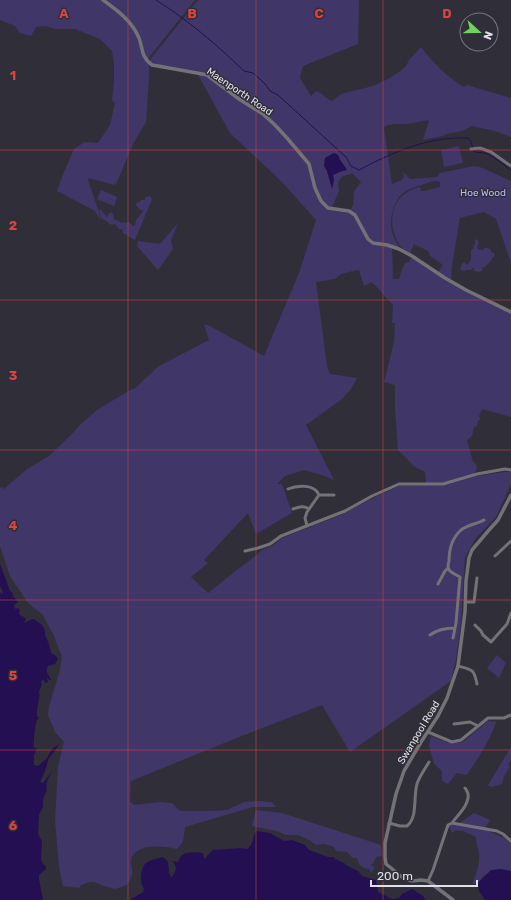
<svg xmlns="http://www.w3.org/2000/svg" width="511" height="900" font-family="Rubik,sans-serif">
<rect width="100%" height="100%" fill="#302f39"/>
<path fill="#403668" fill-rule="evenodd" d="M0,0H195L150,56L149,59V61L198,0H359L358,44L303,66L300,78L311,96L316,91C322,92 326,99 332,101L341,94L373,86L388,79L399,72L406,66L409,60L421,47C433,63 447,77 464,87L467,85L511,98V137L495,131L472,126L462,131L446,134L443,136L423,140L429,120L408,124H394L385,126L384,128L392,184L402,180L404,176L402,171L410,179L437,177L440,173L474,166L480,167L511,181V263L496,219L484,212L460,218L452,266L451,280L438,272L443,265L430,256L428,251L414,244L410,253C407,252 404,251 402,248C392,237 389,218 396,204C400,195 411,189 420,187L421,191H424L440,187V182C434,179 428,183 422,185C415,187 408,189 402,194C393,202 389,220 392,232C394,238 397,244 400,249L387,244L373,243L368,238L355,215L350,211L354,203L353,201L354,197C352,190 358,188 361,182L352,173C349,175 343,175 341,178C336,183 339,186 339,191C339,192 332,207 331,209C337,210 345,210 350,212C361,217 361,239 373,244C379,246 386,244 392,247L393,279H399L402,269L405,263L409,262L412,256L445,278L466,290L511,312V417L482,409L479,416L480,419L478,421L477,426L474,427L472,436L467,440L473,462L476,464L477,469L473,475L443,484H426L425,472L415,467L398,450L395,409V385L384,382L394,342L395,323H392L393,305L372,282L364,286L359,270H357L341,274L335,279L316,282L327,366L330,374L357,378L351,389L342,399L306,425L334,480L325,476L304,470L285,476L277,484H282L292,513L256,534L248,513L204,560L208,563L191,577L208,593L233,573L258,554L262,550L272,546L282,538L341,515L373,498L399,486L443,485L477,476L505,472H511V484L496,517L476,538L465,557L461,623L456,660L451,681L350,752L322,705L244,735L131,781L130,801L134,805L160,802L172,803L180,811H210L227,810L244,802L259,801L272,802L276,807H253L185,827L183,842L177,849C164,846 134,842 131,861C130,865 133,870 132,874C132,877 129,882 127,885L115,889L101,885L94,882H90L81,885L79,888L63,886L59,867L55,821L58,766L64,742L55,732L48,715L49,706L59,674L62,657L54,636L43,615L28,603L10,576L0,546V488L2,487L4,489L27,469L49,456L71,435L81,424L97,410L132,389H134L159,366L209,340L204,324L210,326L264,356L299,273L316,220L282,182L230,133L197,73L158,67L149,64V79L146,122L133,144L117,182L115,185L88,178V180L98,209L101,221L95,211L57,191L64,172L74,149L85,142L98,143L110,125L115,103L112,100L114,83V63L112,51L100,39L75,29H55L46,26L36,27L31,36L20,33L15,26L0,20ZM334,153L338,155L340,160L347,169L333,175L334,180L332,188L327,171L324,166L325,158Z
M459,146L463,163L444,167L441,150Z
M101,190L117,197L114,206L97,199Z
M150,196L152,199L135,240L123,233L122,229H119L115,224C108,226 110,223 105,220C104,220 102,219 101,218L99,210H101L106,216L108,217V214L111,212L113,214L114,220H117L121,223L129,222L133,226L135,225L136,220L144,210H140L136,205L137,202L139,203L141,200H145V197Z
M178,223L171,240L173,249L158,270L137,246L138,241L160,244Z
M477,239L479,243L477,246L478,247L477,249L483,250L485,248H488L491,250L492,253H494L495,256C492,257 493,258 491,261C489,263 487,264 485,267H483L482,271L479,272L474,271V267L471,270H467L463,271L460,269L462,264L464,262L467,265L469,263L471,259V250L474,248L473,245H475V240Z
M497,655L506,663L499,678L487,668Z
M488,721L496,722C490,741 478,758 467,775L457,773L448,784L442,781V771L434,764L429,746L431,736L448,743L463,742Z
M511,747V760L508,765L510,766L504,776L502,784L491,787L488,785Z
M256,810L282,813L381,845L382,856L376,857L373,864H371L372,866L375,867L371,873L369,869C362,868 358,865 357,858H353L347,852L336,851L334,847L324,844L316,845L309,840L298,835H286L277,831L252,826Z
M474,813L490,820L484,829L511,841V871L500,869L483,876L478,883L472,884C476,875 480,864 479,853C478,847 476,843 476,837L463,831L456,830L452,833L448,825L452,823L458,824Z"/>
<path fill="#240f52" d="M334,153L338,155L340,160L347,170L339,172L333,175L334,180L332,189L327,171L324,166L325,158Z
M0,564L10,591L12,592L13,596L18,602L14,605L15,609L18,608L20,610L19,613L20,615L24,617L26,619L24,623L32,619H34L42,625L45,630V635L49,644L51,653L56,656L58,659L55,664L48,666C45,672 48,674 51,679V680H49L47,677L48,682L45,683L44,680H42L41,683L42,685L39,691C41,699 36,707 37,716L39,718C37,720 36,721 36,724C35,728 33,744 34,748H37L34,755V765L38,766L47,758L52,749L59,744L55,751L49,758L44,774L40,782L43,783L53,770C50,775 45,783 47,790L43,799V807L39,815L38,834L42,841L41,860L43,864L46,866V869L39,875V879L43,900H0V592L2,594L3,592L0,586Z
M256,831L270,833L284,841L292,840L305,845L309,850L328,857H334L335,859L344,863L346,865L358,871L362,876L376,880L378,892L392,899L399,898L402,894L412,889L423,896L426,900H130L143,892L144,889C141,884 141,882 141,876C143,860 149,861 163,857C170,862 168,864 169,871C169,873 170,875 171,877H172C176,870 178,868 172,861L178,862C178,862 181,856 181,856C185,851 198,852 203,853L204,858L205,859L207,856L213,850L241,848L247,849C254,845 252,837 256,831Z
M500,869L511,871V900H485L479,891L478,883L491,870Z"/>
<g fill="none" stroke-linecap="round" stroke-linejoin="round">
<path stroke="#240f52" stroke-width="1" d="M156,0C188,20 217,45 244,71L253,73L260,79L266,85L270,91L278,95L336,148L346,157L351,166L359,170C393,152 430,136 468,138L470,140L473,148
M474,151V152L485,153L493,157L511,170"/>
<path stroke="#727277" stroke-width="3" d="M471,149L480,148L491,152L511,166
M288,489C297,485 315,484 319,495L307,512L305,518L307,526
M319,495H334
M293,509C299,507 304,505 309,509
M245,551L258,548L270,544L281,536L345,511L372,496L399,484H443L477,474L505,469L511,470
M495,556L511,541
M438,584L445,571L448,568
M466,602H474L477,578
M475,625L481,631L483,635L491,642L507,624L511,613
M430,635C438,629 446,628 455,628
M453,638L456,623L460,577C456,575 452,573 449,570C448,568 448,564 449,561C449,550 452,538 461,530C467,525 477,524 484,520
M458,666C473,670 474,669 477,684
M454,724L470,722L478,726
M428,732L452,742L461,740L488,718H504L511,715
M389,823L400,826H407C418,817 413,798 417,784C419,777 425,769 429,762
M452,823C457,816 470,804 468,794C468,793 466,789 465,788
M428,881L433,870L448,825L452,823L497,831L503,834L511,841"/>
<path stroke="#727277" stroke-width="3.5" d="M103,0C117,10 132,21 139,38C143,49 141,57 152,65L197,73L207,75L239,99L263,114L275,125L287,138L309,164L315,188L321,201L328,208L349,211L355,215L368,239L373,243L387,245L399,249L412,256L445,278L466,290L511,312
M453,900L428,881L421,880L412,881L403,878L391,868L386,864L385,857V843L396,794L404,771L421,742L438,716L447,698L458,666L465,612L466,581L469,558L472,550L489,530L498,520L511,495"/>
</g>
<path fill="none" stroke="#d84444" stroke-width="1" stroke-opacity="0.55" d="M128,0V900M256,0V900M383,0V900M0,150H511M0,300H511M0,450H511M0,600H511M0,750H511"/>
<g text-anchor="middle" stroke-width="3" stroke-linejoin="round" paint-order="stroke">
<g font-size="10" fill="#e0e0e6" stroke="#302f39">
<text transform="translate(240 91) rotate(34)" y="4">Maenporth Road</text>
<text transform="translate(418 732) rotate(-59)" y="4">Swanpool Road</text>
</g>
<g font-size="10" fill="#beb6f3" stroke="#302f39">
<text x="483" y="196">Hoe Wood</text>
</g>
</g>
<g font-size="13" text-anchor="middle" font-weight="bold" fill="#d84444" stroke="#302f39" stroke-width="3" stroke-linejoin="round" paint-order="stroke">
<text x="64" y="18">A</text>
<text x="192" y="18">B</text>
<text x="319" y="18">C</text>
<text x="447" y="18">D</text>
<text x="13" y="80">1</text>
<text x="13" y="230">2</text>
<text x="13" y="380">3</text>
<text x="13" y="530">4</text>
<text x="13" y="680">5</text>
<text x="13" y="830">6</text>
</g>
<g transform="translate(479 32) rotate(111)"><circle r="19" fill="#302f39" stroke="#76767e"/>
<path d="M0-3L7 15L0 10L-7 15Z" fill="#71d25e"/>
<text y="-6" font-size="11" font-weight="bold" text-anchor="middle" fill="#e0e0e6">N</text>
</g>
<path d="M371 880v6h106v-6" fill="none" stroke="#e0e0e6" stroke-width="2"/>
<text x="377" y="880" font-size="12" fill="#e0e0e6" stroke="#302f39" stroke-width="3" paint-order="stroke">200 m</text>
</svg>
